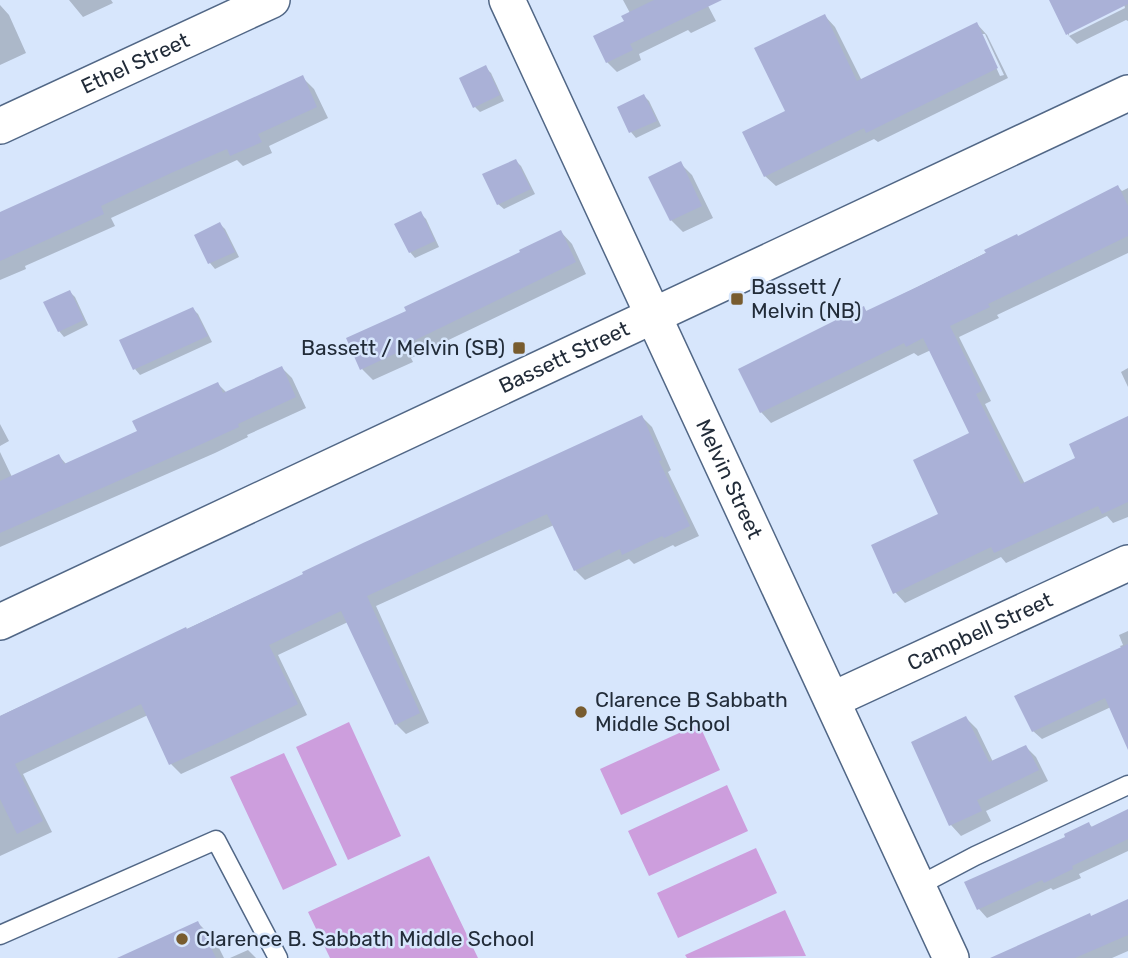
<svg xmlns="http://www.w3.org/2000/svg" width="1128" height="958" font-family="Rubik,sans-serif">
<rect width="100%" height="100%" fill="#d7e6fc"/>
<path fill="#cd9edd" d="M349,722L401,836L348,860L296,747Z
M699,724L720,770L621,815L600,769Z
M284,753L337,865L283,890L230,777Z
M727,785L748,831L649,876L628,831Z
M756,848L777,893L678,938L657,893Z
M429,856L478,958H330L308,912Z
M785,910L806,956L687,958L685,955Z"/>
<path fill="#0003" fill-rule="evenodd" d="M69,0H111L113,3L83,17Z
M623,0H705L716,21L691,33L688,30L639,54L641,60L617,72L607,62L630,13Z
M1051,0H1128V21L1126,20L1077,44L1069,36L1125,8L1124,4L1069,32V36Z
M0,5L9,15L26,53L0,65Z
M825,16L835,27L862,81L977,24L987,35L1008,78L878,142L874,139L776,186L765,176L787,112ZM981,34H985L1004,75L1000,76Z
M485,67L491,73L504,101L480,112L475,107Z
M302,77L314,89L328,118L269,146L272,153L243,166L237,160L111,218L115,226L25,266L26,269L0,280V218Z
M644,96L649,101L661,126L636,138L631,132L619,108Z
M516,161L521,166L535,194L504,209L498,204Z
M680,163L692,175L713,218L683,232L671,220L651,178Z
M1118,187L1122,191L1128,188V253L997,315L999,318L959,337L991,401L985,404L1025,484L1128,478V517L1113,523L1107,516L1006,563L1001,557L905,603L895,592L940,515L971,434L931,350L918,356L914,353L771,423L761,412L864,308L867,312Z
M420,213L426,219L439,247L415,258L410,252Z
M220,224L225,229L239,257L215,269L210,263L196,235Z
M561,232L572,244L586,274L411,358L413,362L373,380L362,369L408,311Z
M70,292L75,297L88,325L64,337L59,331Z
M193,309L198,314L212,342L140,375L135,369Z
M282,368L292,378L306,408L247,435L248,437L215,453L0,547V452L12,477L59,456L67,465L139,432L218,384L227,393Z
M1128,368V387L1121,372Z
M642,417L652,427L671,470L668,472L699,536L675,547L673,545L634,564L629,559L585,580L575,570L554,525L376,606L429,723L406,734L396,724L348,622L278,655L307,715L231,751L181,774L171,764L148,715L23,774L52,832L0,856V716Z
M0,424L9,441L0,446Z
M1128,631V746L1111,707L1042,739L1033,731L1122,649L1120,646L1123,645L1119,635Z
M966,718L977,729L993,762L1026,747L1036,757L1048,781L986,811L991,821L961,836L951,825Z
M1128,811V851L1079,874L1081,878L1053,890L1051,888L987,918L979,909L966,882L1068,838L1089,824L1093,828Z
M1128,901V951L1112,958H1006Z
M198,923L215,940L224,958H121Z
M248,950L256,958H230Z"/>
<path fill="#aab1d7" d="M654,0H722L630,44L633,50L606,63L593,36L624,21L621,16Z
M1049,0H1128V4L1066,35Z
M825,14L857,81L977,22L998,68L866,133L864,128L764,177L742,132L785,111L754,48Z
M486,65L500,95L473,108L459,78Z
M303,75L317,107L258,134L262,142L230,156L227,149L171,173L101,206L104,214L0,261V212Z
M644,94L657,121L629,133L617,107Z
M516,159L531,189L497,205L482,174Z
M681,161L702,206L670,221L648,177Z
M1118,185L1128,206V236L988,304L990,307L950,326L982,391L976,394L1021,484L1075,458L1069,444L1128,416V502L1102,514L1098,506L994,553L991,547L893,594L871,545L938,514L913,460L969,433L923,338L906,347L904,343L760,413L738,369L864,306L866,311L917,287L986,253L984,250L1017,234L1018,236Z
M421,211L435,241L409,253L394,224Z
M220,222L235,252L208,264L194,235Z
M561,230L576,262L401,347L403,350L360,370L346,338L406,311L404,307L520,252L519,250Z
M70,290L84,320L58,332L43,302Z
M193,307L208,336L133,370L119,340Z
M282,366L296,397L238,424L239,427L204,443L0,533V481L59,454L64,464L137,431L132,421L218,382L223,393Z
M642,415L662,460L659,461L690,526L664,538L662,536L622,555L620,549L574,571L547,514L367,596L420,713L395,725L341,611L269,645L298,704L220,742L169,765L141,704L15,764L43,821L17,834L0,799V716L186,627L187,629L303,574L302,572L363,543Z
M1128,644V750L1105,698L1032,732L1014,696Z
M966,716L989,762L1026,745L1039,770L977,800L982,811L949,826L911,742Z
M1128,809V839L1072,866L1073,869L1044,883L1042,880L977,910L964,882L1065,837L1064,834L1089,822L1091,827Z
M1128,899V935L1075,958H990L1090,913L1091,916Z
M198,921L216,958H117Z"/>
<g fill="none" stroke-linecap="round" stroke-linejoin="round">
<defs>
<path id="lane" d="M918,886L975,856L1128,785
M0,935L216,840L278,958"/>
<g id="street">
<path id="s1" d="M507,0L951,958"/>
<path id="s2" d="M0,126L272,0"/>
<path id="s3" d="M0,622L1128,93"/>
<path id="s4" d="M832,700L1128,563"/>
</g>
</defs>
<use href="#lane" stroke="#516786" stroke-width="21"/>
<use href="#street" stroke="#516786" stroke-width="38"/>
<use href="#lane" stroke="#fff" stroke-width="18"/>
<use href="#street" stroke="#fff" stroke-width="35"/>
</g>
<g fill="#785c2f" stroke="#d7e6fc" stroke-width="2.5">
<rect x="730" y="292" width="14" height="14" rx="3.5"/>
<rect x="512" y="341" width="14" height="14" rx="3.5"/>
<circle cx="581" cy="712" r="7"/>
<circle cx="182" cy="939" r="7"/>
</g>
<g text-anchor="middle" stroke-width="5" stroke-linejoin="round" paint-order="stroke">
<g font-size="21" fill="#222c39" stroke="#d7e6fc">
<text dy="7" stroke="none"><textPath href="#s2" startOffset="149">Ethel Street</textPath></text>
<text dy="7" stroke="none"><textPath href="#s3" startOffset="623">Bassett Street</textPath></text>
<text dy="7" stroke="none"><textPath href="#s1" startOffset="528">Melvin Street</textPath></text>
<text dy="7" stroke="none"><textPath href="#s4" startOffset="163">Campbell Street</textPath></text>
</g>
<g font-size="21" fill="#222c39" stroke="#d7e6fc" text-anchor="start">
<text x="751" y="294">Bassett /<tspan x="751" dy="24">Melvin (NB)</tspan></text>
<text x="505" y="355" text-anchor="end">Bassett / Melvin (SB)</text>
<text x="595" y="707">Clarence B Sabbath<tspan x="595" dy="24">Middle School</tspan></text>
<text x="196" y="946">Clarence B. Sabbath Middle School</text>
</g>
</g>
</svg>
